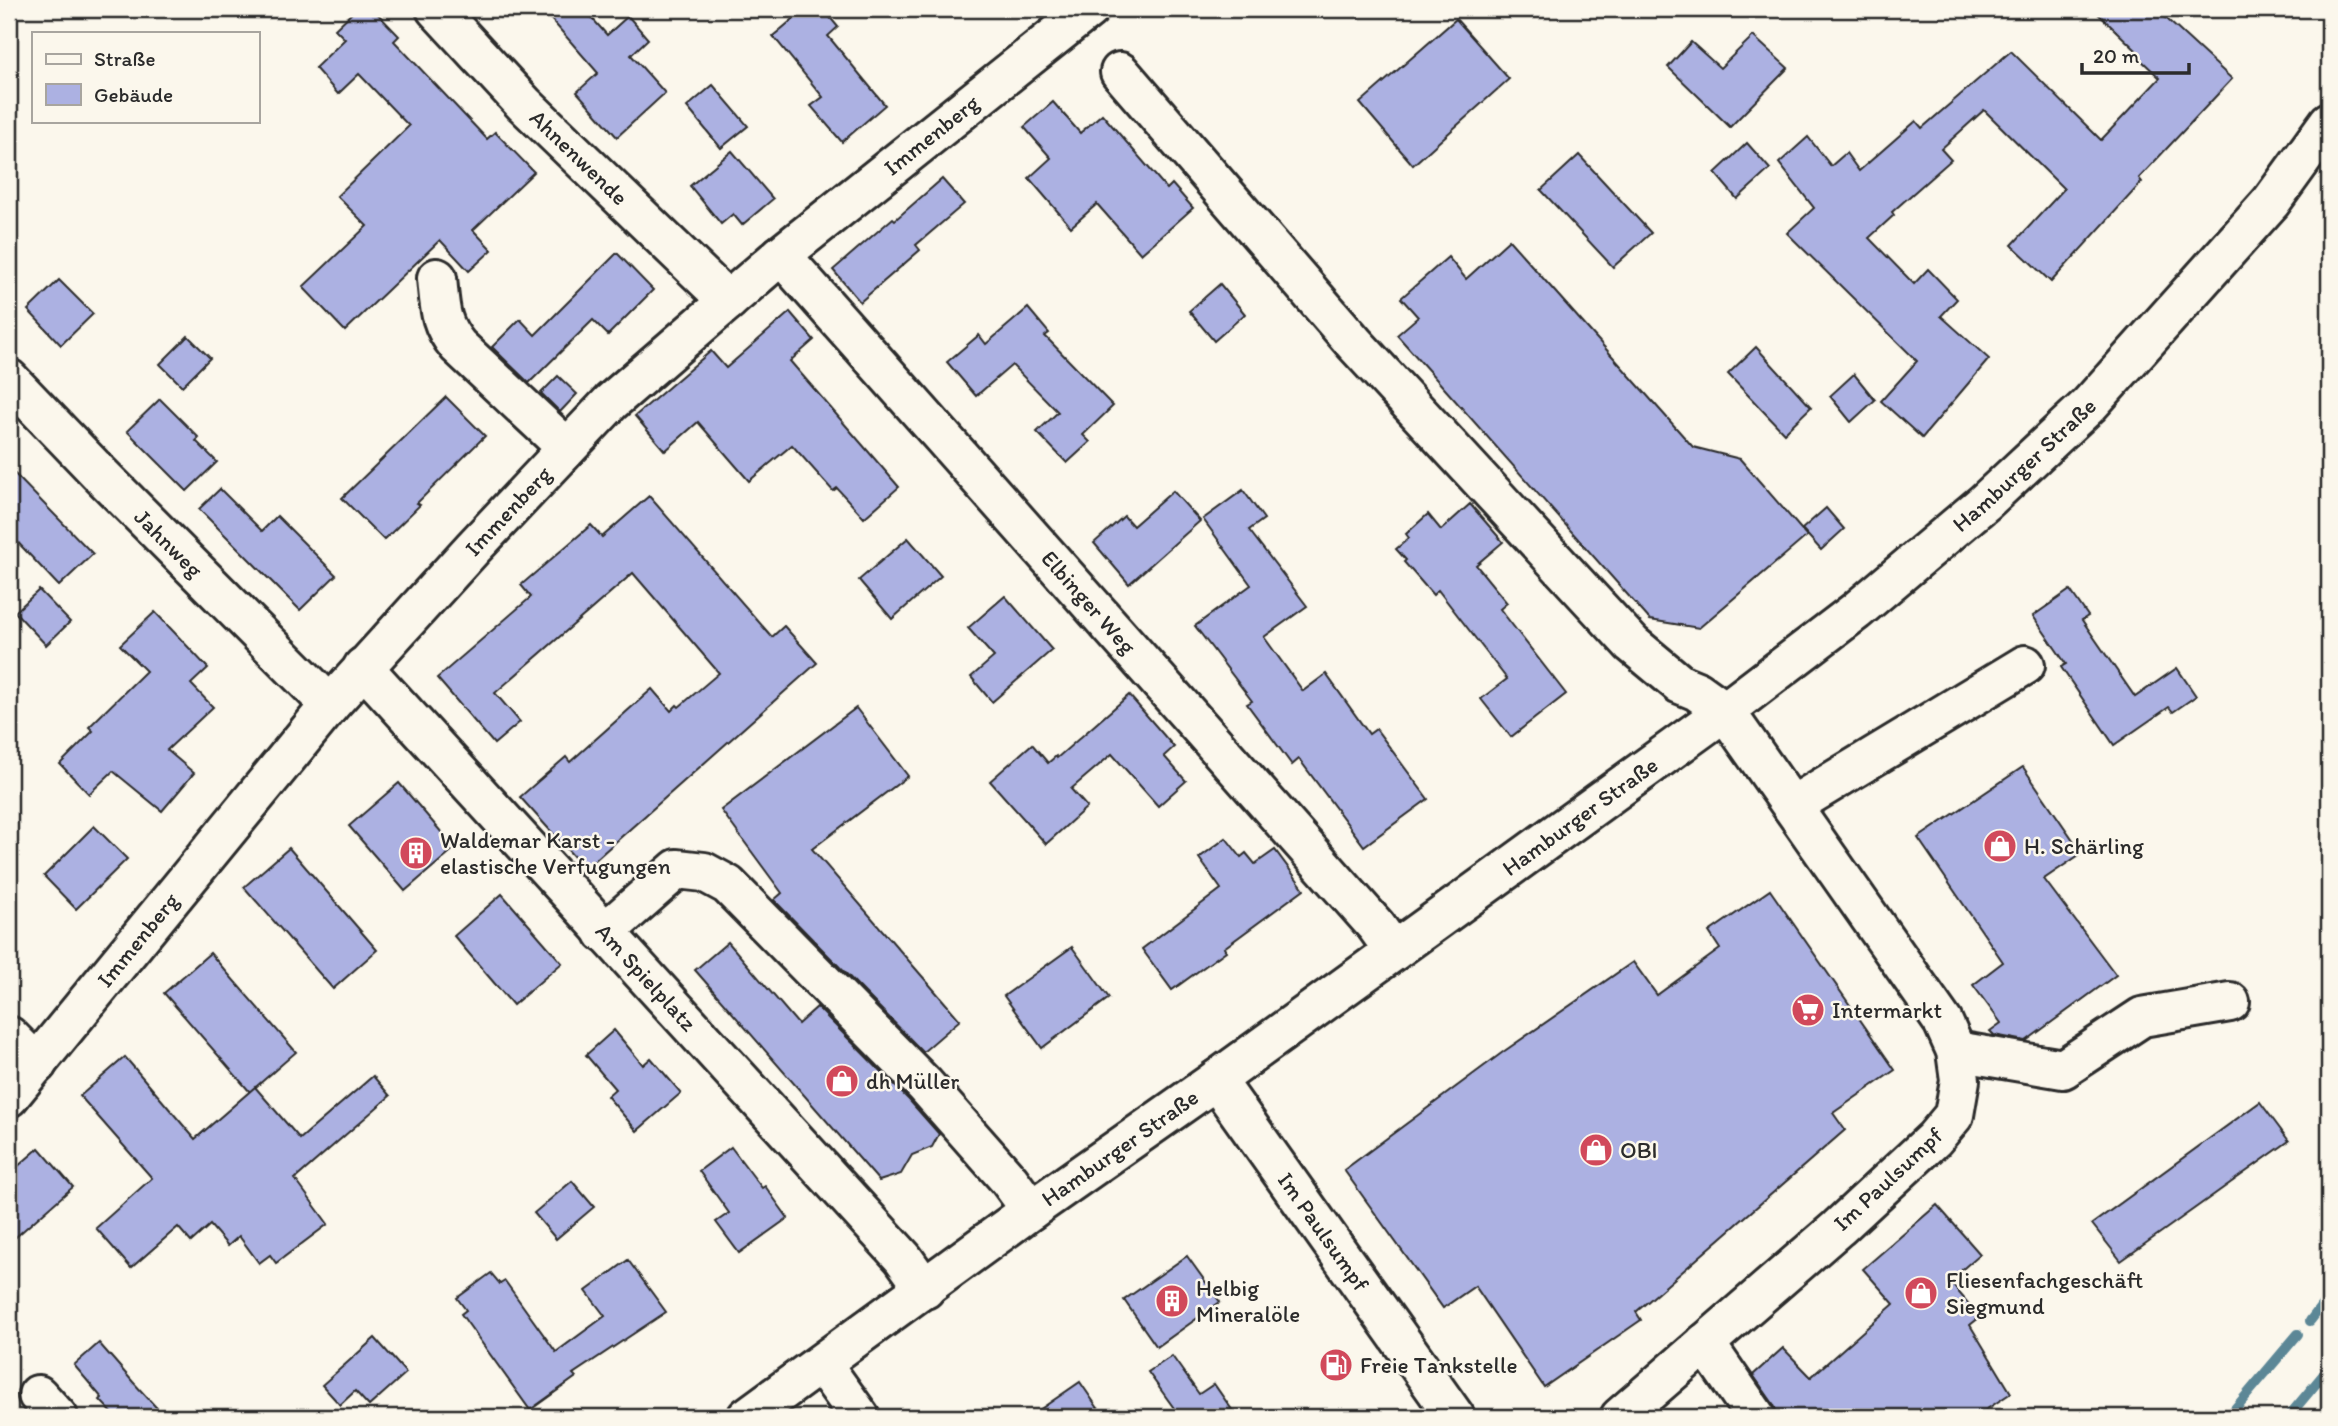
<svg xmlns="http://www.w3.org/2000/svg" width="2338" height="1426" viewBox="0 0 2338 1426" font-family="Itim,sans-serif">
	<rect width="100%" height="100%" fill="#fbf7ec"/>
	<filter id="ink" filterUnits="userSpaceOnUse"><feTurbulence type="fractalNoise" baseFrequency=".0143" numOctaves="2"/><feDisplacementMap in="SourceGraphic" scale="14" xChannelSelector="R" yChannelSelector="G"/><feConvolveMatrix kernelMatrix="1 2 1 2 8 2 1 2 1" color-interpolation-filters="sRGB"/></filter>
	<g filter="url(#ink)">
		<g fill="none" stroke-linecap="round" stroke-linejoin="round">
			<g stroke="#5c8796" stroke-width="10">
				<path d="M2310,1321L2329,1296"/>
				<path d="M2228,1417L2298,1334"/>
				<path d="M2288,1417L2329,1368"/>
			</g>
		</g>
		<g fill="#acb1e2" stroke="#2b2b2b" stroke-width="2">
			<path d="M356,9H373L399,36L394,41L487,139L495,132L534,172L473,230L492,250L469,271L440,240L345,331L303,287L367,226L337,196L409,126L359,74L338,94L315,68L345,39L335,29Z"/>
			<path d="M542,9H584L607,35L628,16L648,39L631,55L665,93L617,137L577,92L598,73Z"/>
			<path d="M805,9H823L838,27L828,36L885,105L842,142L811,106L823,97L773,36Z"/>
			<path d="M2093,9H2156L2232,79L2139,178L2142,182L2051,282L2012,245L2064,189L1984,110L1941,149L1951,160L1892,212L1894,215L1869,238L1914,284L1928,269L1957,299L1941,316L1989,359L1922,438L1881,401L1917,361L1787,233L1814,208L1779,163L1808,137L1831,166L1846,153L1859,171L1916,121L1922,128L2011,51L2101,140L2160,78L2138,57L2140,54Z"/>
			<path d="M1456,19L1509,79L1413,165L1360,103Z"/>
			<path d="M1753,36L1788,68L1730,127L1668,67L1691,42L1720,68Z"/>
			<path d="M713,85L748,126L721,148L687,107Z"/>
			<path d="M1053,102L1080,133L1102,114L1167,189L1172,184L1193,208L1141,254L1097,204L1071,227L1029,178L1051,158L1024,127Z"/>
			<path d="M1747,143L1770,169L1737,199L1715,173Z"/>
			<path d="M732,151L773,199L742,225L733,214L721,224L690,186Z"/>
			<path d="M1579,155L1651,233L1613,267L1541,190Z"/>
			<path d="M942,179L964,204L916,245L920,250L860,302L833,270L893,218L895,220Z"/>
			<path d="M1509,240L1693,447L1740,459L1807,536L1699,628L1650,620L1397,335L1418,317L1401,298L1448,257L1466,279Z"/>
			<path d="M617,253L653,290L608,335L593,320L529,383L492,347L520,319L535,335Z"/>
			<path d="M59,280L93,314L61,345L28,310Z"/>
			<path d="M1220,284L1245,314L1214,341L1189,311Z"/>
			<path d="M1028,308L1049,333L1045,336L1113,406L1083,435L1090,442L1067,463L1037,432L1058,412L1012,365L976,396L947,362L979,335L986,344Z"/>
			<path d="M790,312L814,340L790,361L899,487L864,518L837,488L833,491L792,445L749,481L698,422L665,451L635,416L711,351L726,368Z"/>
			<path d="M188,336L210,358L182,386L160,364Z"/>
			<path d="M1756,347L1811,407L1784,433L1728,374Z"/>
			<path d="M1854,374L1875,400L1851,422L1830,396Z"/>
			<path d="M558,376L577,394L560,412L541,393Z"/>
			<path d="M446,397L485,436L417,503L420,505L384,540L342,498Z"/>
			<path d="M160,399L199,438L196,441L217,462L187,491L127,431Z"/>
			<path d="M9,468L93,554L59,586L9,533Z"/>
			<path d="M220,489L262,531L277,516L336,575L300,610L199,509Z"/>
			<path d="M1243,490L1264,519L1249,530L1307,606L1264,637L1303,691L1326,674L1369,734L1376,729L1428,799L1364,846L1299,759L1292,765L1247,704L1252,701L1195,626L1251,585L1203,519Z"/>
			<path d="M1173,491L1200,521L1129,584L1094,543L1124,516L1133,526Z"/>
			<path d="M649,496L772,637L784,626L817,663L585,869L520,797L566,757L570,762L652,689L671,711L677,705L679,707L719,673L633,573L495,693L520,722L494,744L437,678L531,597L521,585L591,525L602,537Z"/>
			<path d="M1470,504L1503,542L1476,565L1507,603L1500,609L1566,694L1511,737L1481,699L1507,679L1438,590L1433,595L1404,562L1406,560L1396,549L1409,538L1406,534L1428,514L1441,530Z"/>
			<path d="M1826,508L1844,529L1821,550L1802,529Z"/>
			<path d="M908,538L941,576L892,619L859,580Z"/>
			<path d="M39,590L70,622L46,645L15,612Z"/>
			<path d="M2070,590L2088,616L2082,620L2135,697L2177,668L2196,696L2173,712L2169,707L2114,745L2061,667L2066,664L2033,616Z"/>
			<path d="M1005,596L1052,650L992,702L971,677L994,657L968,628Z"/>
			<path d="M155,612L208,668L191,684L213,707L167,750L194,773L162,811L113,771L89,794L60,764L93,731L89,727L146,671L120,645Z"/>
			<path d="M1129,695L1174,747L1164,756L1186,781L1158,806L1112,754L1071,789L1087,807L1046,844L990,781L1032,744L1048,763L1056,756L1057,758Z"/>
			<path d="M856,708L908,776L812,849L960,1020L923,1052L774,900L782,893L721,810Z"/>
			<path d="M2023,767L2082,853L2044,879L2116,975L2026,1041L1994,1035L1990,1031L2001,1023L1973,985L2003,962L1918,838Z"/>
			<path d="M399,783L455,848L405,891L349,826Z"/>
			<path d="M94,826L127,859L76,909L44,876Z"/>
			<path d="M1226,838L1241,857L1246,853L1255,864L1275,850L1304,889L1224,948L1226,951L1172,990L1142,949L1221,889L1199,858Z"/>
			<path d="M289,848L377,950L333,989L244,887Z"/>
			<path d="M1770,890L1895,1070L1833,1113L1845,1130L1636,1312L1641,1320L1544,1387L1475,1286L1443,1308L1344,1170L1503,1052L1633,962L1657,995L1720,949L1709,932Z"/>
			<path d="M502,894L562,963L513,1005L454,936Z"/>
			<path d="M728,942L798,1024L817,1007L909,1100L939,1134L932,1147L912,1155L901,1174L879,1181L695,970Z"/>
			<path d="M1072,947L1109,998L1042,1048L1004,996Z"/>
			<path d="M210,953L296,1052L250,1092L164,993Z"/>
			<path d="M614,1030L643,1065L651,1058L681,1093L637,1131L607,1096L615,1089L586,1055Z"/>
			<path d="M125,1057L195,1139L255,1087L300,1139L373,1076L390,1096L295,1179L328,1224L276,1263L270,1255L259,1263L239,1236L228,1246L210,1225L191,1242L178,1227L131,1268L96,1228L152,1178L80,1096Z"/>
			<path d="M2260,1102L2289,1141L2121,1261L2092,1224Z"/>
			<path d="M731,1147L762,1188L765,1186L788,1218L739,1253L716,1222L729,1213L699,1171Z"/>
			<path d="M39,1148L73,1187L9,1243V1174Z"/>
			<path d="M572,1181L594,1207L556,1239L534,1213Z"/>
			<path d="M1937,1205L1980,1254L1949,1281L1980,1317L1970,1325L2011,1393L1975,1417H1778L1774,1405L1753,1375L1783,1348L1811,1377L1894,1304L1863,1269Z"/>
			<path d="M1187,1256L1220,1302L1157,1347L1124,1300Z"/>
			<path d="M628,1260L666,1312L573,1374L576,1377L530,1410L461,1314L466,1310L457,1298L491,1273L500,1284L505,1281L556,1352L605,1316L586,1291Z"/>
			<path d="M375,1338L406,1373L369,1406L355,1391L340,1405L322,1385Z"/>
			<path d="M99,1343L133,1382L165,1417H116L100,1400L102,1398L74,1365Z"/>
			<path d="M1172,1356L1199,1394L1214,1384L1237,1417H1167L1176,1411L1148,1372Z"/>
			<path d="M1080,1382L1104,1417H1029Z"/>
		</g>
		<g fill="none" stroke-linecap="round" stroke-linejoin="round">
			<defs>
				<g id="minor">
					<path id="s1" d="M436,9L524,104L728,301"/>
					<path d="M1120,72L1355,344L1632,644L1680,684L1697,691L1725,711L1943,1022L1956,1051L1960,1080L1954,1115L1934,1139L1838,1228L1620,1417"/>
					<path id="s2" d="M781,255L1376,926L1394,951"/>
					<path d="M437,278C440,307 439,323 458,346L567,448"/>
					<path id="s3" d="M9,379L99,473L330,705"/>
					<path id="s4" d="M363,667L903,1258L925,1289"/>
					<path d="M1792,806L2025,665"/>
					<path d="M604,933L677,869L704,872L728,885L925,1085L1009,1180L1031,1210"/>
					<path d="M9,1036L37,1064"/>
					<path d="M1956,1051L2063,1069L2142,1017L2230,1002"/>
					<path id="s5" d="M1216,1080L1455,1417"/>
					<path id="s6" d="M9,1097L330,705L473,548L611,402L781,255L1089,9"/>
					<path d="M1705,1343L1756,1417"/>
					<path d="M822,1364L860,1417"/>
					<path d="M38,1395L58,1417"/>
					<path id="s7" d="M747,1417L1031,1210L1216,1080L1725,711L1856,611L1984,503L2089,405L2271,202L2329,122"/>
				</g>
			</defs>
			<use href="#minor" stroke="#2b2b2b" stroke-width="44"/>
			<use href="#minor" stroke="#fbf7ec" stroke-width="38"/>
		</g>
	</g>
	<defs>
		<symbol id="shop-disc" viewBox="-11 -11 22 22"><circle r="9.5" fill="#d1495b" stroke="#fbf7ec"/><path d="M-5-2.5h2.3a2.7 3.5 0 0 1 5.4 0H5L5.5 6h-11ZM-1.5-2.5h3a1.5 2.3 0 0 0-3 0Z" fill="#fff"/></symbol>
		<symbol id="building-disc" viewBox="-11 -11 22 22"><circle r="9.5" fill="#d1495b" stroke="#fbf7ec"/><path d="M-4-6H4V6H1V3H-1V6H-4ZM-2.5-4.3h1.7v1.8h-1.7ZM.8-4.3h1.7v1.8H.8ZM-2.5-1h1.7V.8h-1.7ZM.8-1h1.7V.8H.8Z" fill="#fff"/></symbol>
		<symbol id="supermarket-disc" viewBox="-11 -11 22 22"><circle r="9.5" fill="#d1495b" stroke="#fbf7ec"/><path d="M-6-5.5h2.5l.6 2H6L4.5 2H-2.5L-4.4-4H-6ZM-1.5 3.2a1.3 1.3 0 1 0 .1 0ZM3 3.2a1.3 1.3 0 1 0 .1 0Z" fill="#fff"/></symbol>
		<symbol id="fuel-disc" viewBox="-11 -11 22 22"><circle r="9.5" fill="#d1495b" stroke="#fbf7ec"/><path d="M-5.5-6h7V0h2V4h1.3V-2.5L3-4.5l.8-.8L6-3V5H2.5V1h-1V6h-7ZM-4.2-4.7v3.2H.2V-4.7Z" fill="#fff"/></symbol>
	</defs>
	<g fill-rule="evenodd">
		<use href="#shop-disc" x="1981" y="827" width="38" height="38"/>
		<use href="#building-disc" x="397" y="834" width="38" height="38"/>
		<use href="#supermarket-disc" x="1789" y="991" width="38" height="38"/>
		<use href="#shop-disc" x="823" y="1062" width="38" height="38"/>
		<use href="#shop-disc" x="1577" y="1131" width="38" height="38"/>
		<use href="#shop-disc" x="1902" y="1274" width="38" height="38"/>
		<use href="#building-disc" x="1153" y="1282" width="38" height="38"/>
		<use href="#fuel-disc" x="1317" y="1346" width="38" height="38"/>
	</g>
	<g text-anchor="middle" dominant-baseline="central" stroke-width="5" stroke-linejoin="round" paint-order="stroke">
		<g font-size="23" fill="#2b2b2b" stroke="#fbf7ec">
			<text stroke="none"><textPath href="#s6" startOffset="1337">Immenberg</textPath></text>
			<text stroke="none"><textPath href="#s1" startOffset="206">Ahnenwende</textPath></text>
			<text stroke="none"><textPath href="#s7" startOffset="1594">Hamburger Straße</textPath></text>
			<text stroke="none"><textPath href="#s6" startOffset="770">Immenberg</textPath></text>
			<text stroke="none"><textPath href="#s3" startOffset="229">Jahnweg</textPath></text>
			<text stroke="none"><textPath href="#s2" startOffset="464">Elbinger Weg</textPath></text>
			<text stroke="none"><textPath href="#s7" startOffset="1027">Hamburger Straße</textPath></text>
			<text stroke="none"><textPath href="#s6" startOffset="203">Immenberg</textPath></text>
			<text stroke="none"><textPath href="#s4" startOffset="420">Am Spielplatz</textPath></text>
			<text stroke="none"><textPath href="#s7" startOffset="460">Hamburger Straße</textPath></text>
			<text transform="translate(1888 1179) rotate(-43)">Im Paulsumpf</text>
			<text stroke="none"><textPath href="#s5" startOffset="186">Im Paulsumpf</textPath></text>
		</g>
		<g font-size="23" fill="#2b2b2b" stroke="#fbf7ec" text-anchor="start">
			<text x="440" y="840">Waldemar Karst -<tspan x="440" dy="26">elastische Verfugungen</tspan></text>
			<text x="2024" y="846">H. Schärling</text>
			<text x="1832" y="1010">Intermarkt</text>
			<text x="866" y="1081">dh Müller</text>
			<text x="1620" y="1150">OBI</text>
			<text x="1946" y="1280">Fliesenfachgeschäft<tspan x="1946" dy="26">Siegmund</tspan></text>
			<text x="1196" y="1288">Helbig<tspan x="1196" dy="26">Mineralöle</tspan></text>
			<text x="1360" y="1365">Freie Tankstelle</text>
		</g>
	</g>
	<rect width="2338" height="1426" fill="none" stroke="#fbf7ec" stroke-width="35"/>
	<rect x="18" y="18" width="2303" height="1391" fill="none" stroke="#2b2b2b" stroke-width="2.5" filter="url(#ink)"/>
	<rect x="32" y="32" width="228" height="91" fill="#fbf7ec" stroke="#a8a59f" stroke-width="2"/>
	<rect x="46" y="54" width="35" height="10" fill="#fbf7ec" stroke="#a8a59f" stroke-width="2"/>
	<text x="94" y="66" font-size="21" fill="#2b2b2b">Straße</text>
	<rect x="46" y="84" width="35" height="21" fill="#acb1e2" stroke="#a8a59f" stroke-width="2"/>
	<text x="94" y="102" font-size="21" fill="#2b2b2b">Gebäude</text>
	<path d="M2082 63v10h107v-10" fill="none" stroke="#2b2b2b" stroke-width="3.5"/>
	<text x="2093" y="63" font-size="21" fill="#2b2b2b" stroke="#fbf7ec" stroke-width="5" paint-order="stroke">20 m</text>
</svg>
